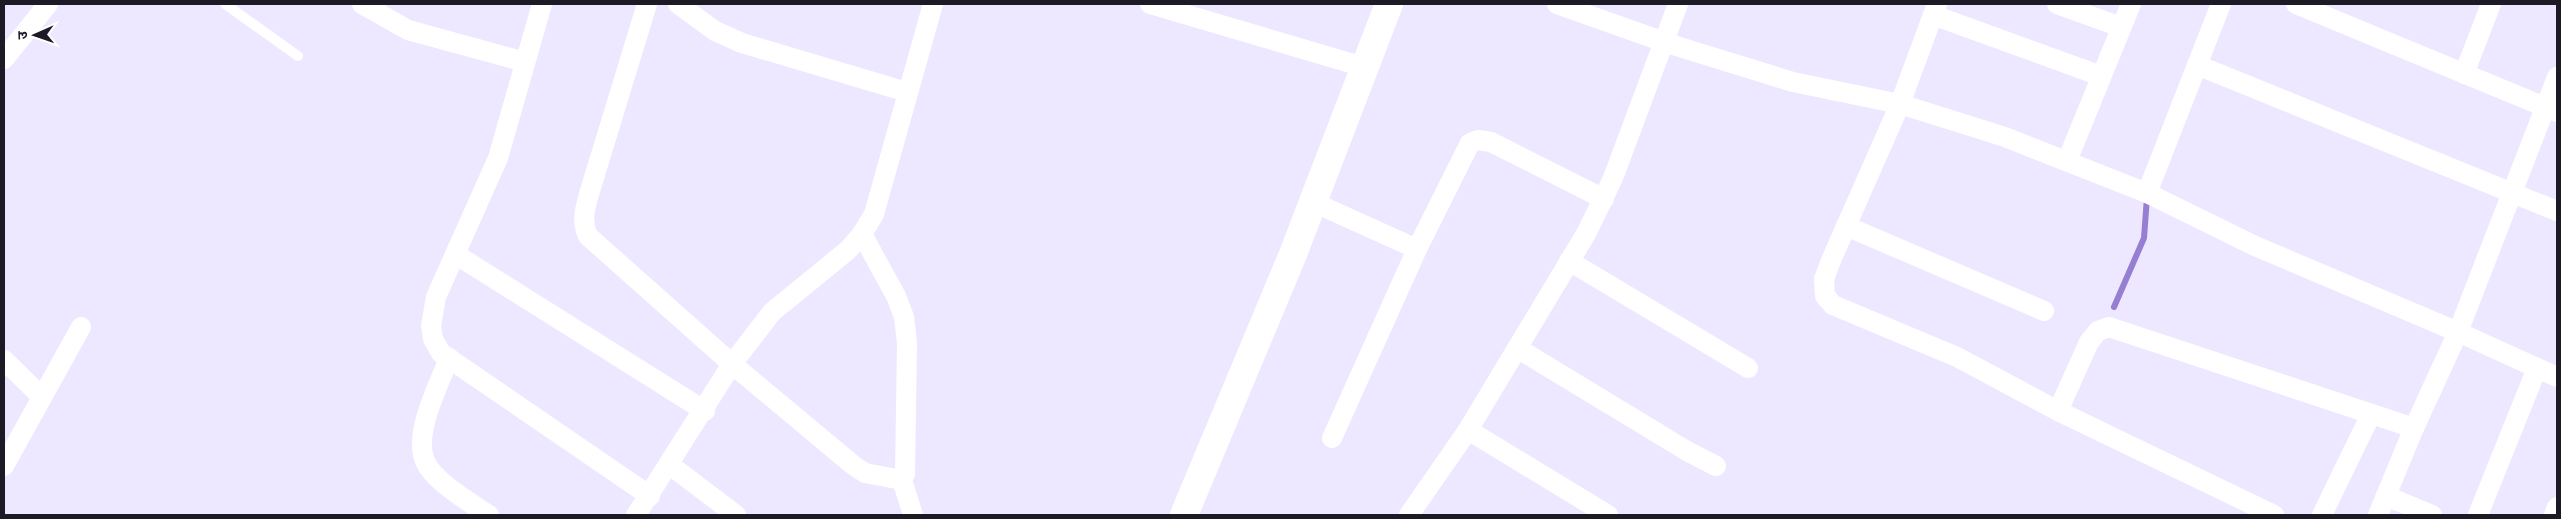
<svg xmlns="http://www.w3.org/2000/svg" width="2561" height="519" viewBox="0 0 2561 519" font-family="'PT Serif','Noto Sans Devanagari',serif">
	<rect width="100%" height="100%" fill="#ede8ff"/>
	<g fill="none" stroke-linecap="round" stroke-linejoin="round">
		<path stroke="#967ed2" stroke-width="6" d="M2114,307L2144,238L2147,197"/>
		<path stroke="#fff" stroke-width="10" d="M225,4L298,56"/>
		<g stroke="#fff" stroke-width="20">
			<path d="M362,4L408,30L525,62"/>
			<path d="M542,4L498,158L436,297L431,326L433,339L441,353L650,496"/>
			<path d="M647,4L589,194C585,209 581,221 588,236L732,364L853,465L865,473L902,480"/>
			<path d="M678,4L715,31L742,43L907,92"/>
			<path d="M1150,4L1364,67"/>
			<path d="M1557,4L1670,44L1793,82L1900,104L2005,137L2147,193L2255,246L2458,332L2557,377"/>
			<path d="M1937,4L1900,104L1832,258L1824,279L1825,296L1833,305L1957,357L2058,411L2274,515"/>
			<path d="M2057,4L2121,27"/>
			<path d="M2296,4L2557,112"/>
			<path d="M1933,15L2101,76"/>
			<path d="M4,59L48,4"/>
			<path d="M2197,65L2557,211"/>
			<path d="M2464,74L2491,4"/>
			<path d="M2067,161L2131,4"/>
			<path d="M2147,193L2221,4"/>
			<path d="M1313,202L1417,249"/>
			<path d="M1846,226L2044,311"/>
			<path d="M862,234L896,296L904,317L907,343L905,474L902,480L913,515"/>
			<path d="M455,254L705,411"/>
			<path d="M1569,261L1748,368"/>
			<path d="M1517,348L1687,451L1716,466"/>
			<path d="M449,358C439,385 413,433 425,461C433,481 471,503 489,515"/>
			<path d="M4,360L42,397"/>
			<path d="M2058,411L2089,342L2098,331L2109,327L2414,428"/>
			<path d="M1468,430L1608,515"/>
			<path d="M1332,438L1417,249L1470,143L1478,140L1491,142L1604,199"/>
			<path d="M670,465L736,515"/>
			<path d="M4,466L81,327"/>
			<path d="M2386,496L2432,515"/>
			<path d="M636,515L732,364L772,312L848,250L862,234L874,214L933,4"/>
			<path d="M1409,515L1468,430L1587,232L1613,178L1678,4"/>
			<path d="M2322,515L2371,414"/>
			<path d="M2378,515L2414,428L2458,332L2557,77"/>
			<path d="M2478,515L2537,368"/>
			<path d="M2554,515L2557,507"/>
		</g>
		<path stroke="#fff" stroke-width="28" d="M1184,515L1293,254L1389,4"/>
	</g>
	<rect width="2561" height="519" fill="none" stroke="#1c1a24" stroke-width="10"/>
	<g transform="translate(35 35) rotate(268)" stroke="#ffffff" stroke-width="4" paint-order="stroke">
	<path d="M0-4L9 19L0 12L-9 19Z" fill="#1c1a24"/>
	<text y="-8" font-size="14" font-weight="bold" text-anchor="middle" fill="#1c1a24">उ</text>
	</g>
</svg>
